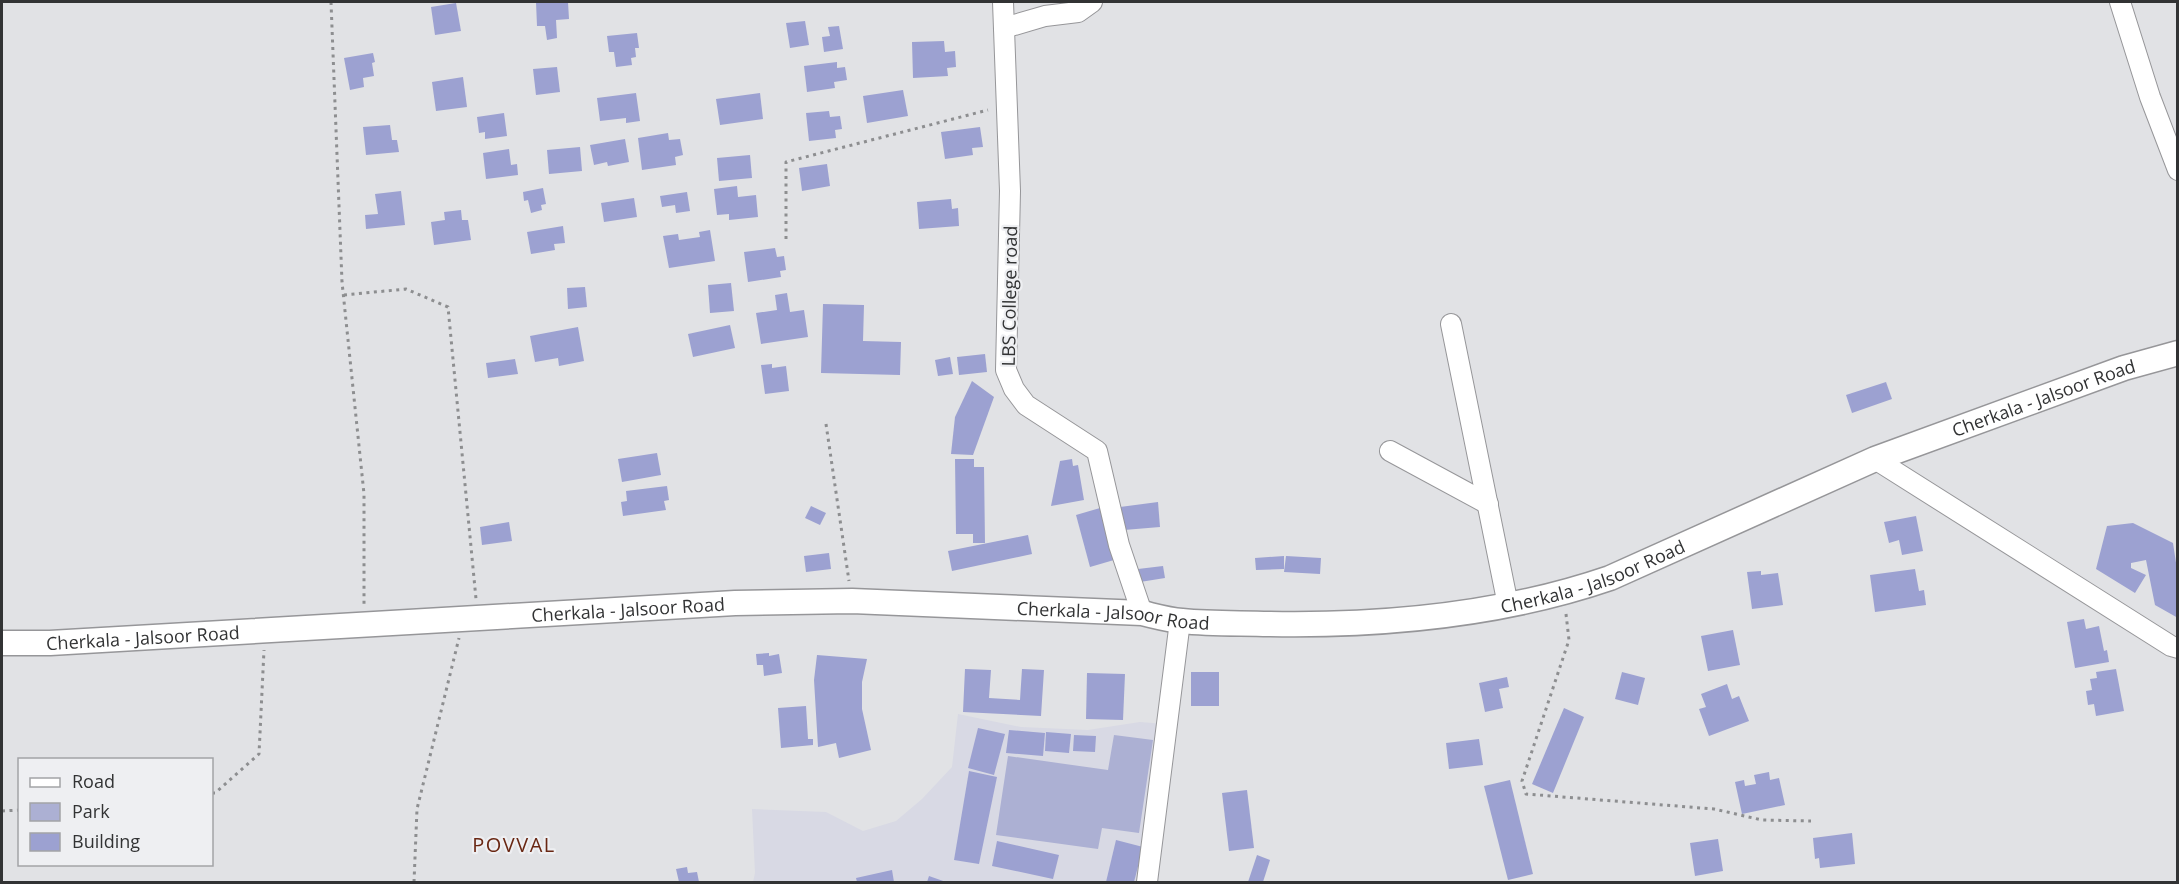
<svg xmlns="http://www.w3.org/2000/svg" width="2179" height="884" viewBox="0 0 2179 884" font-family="'Open Sans',sans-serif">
	<rect width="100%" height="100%" fill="#e1e2e5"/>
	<path fill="#d8d9e4" d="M958,714L1021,727L1088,730L1140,722L1165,724L1142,882H753L755,873L752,809L826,812L863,831L896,821L922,799L952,767Z"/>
	<path fill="#acb0d3" d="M1114,735L1153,740L1139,833L1102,828L1098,849L996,835L1008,756L1108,770Z"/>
	<g fill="#9ca1d1">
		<path d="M536,2H568L569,19L556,20L557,38L547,40L545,26H537Z"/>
		<path d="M456,3L461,31L435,35L431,7Z"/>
		<path d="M805,21L809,45L790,48L786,23Z"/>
		<path d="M839,26L843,49L824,52L822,37L830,36L828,27Z"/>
		<path d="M637,33L639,48H635L636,57L631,58L632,65L616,67L614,52H609L607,36Z"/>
		<path d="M944,41L945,52L955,51L956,67L947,68L948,76L913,78L912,42Z"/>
		<path d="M373,53L375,62L372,63L374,76L363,78L364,87L350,90L344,58Z"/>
		<path d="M837,62V68L845,67L847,80L834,82L835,88L807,92L804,66Z"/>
		<path d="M557,67L560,92L536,95L533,69Z"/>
		<path d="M463,77L467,107L436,111L432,82Z"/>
		<path d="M903,90L908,116L867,123L863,96Z"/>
		<path d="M636,93L640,121L626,123V118L600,121L597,98Z"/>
		<path d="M760,93L763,119L720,125L716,99Z"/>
		<path d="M829,111L830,117L840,116L842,129L835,130L836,138L809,141L806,113Z"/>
		<path d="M504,113L507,136L485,139V132L479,133L477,117Z"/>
		<path d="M390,125L392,140H397L399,152L366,155L363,127Z"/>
		<path d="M980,127L983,147L972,148L973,155L945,159L941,132Z"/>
		<path d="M668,133L669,140L680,139L683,155L675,157L676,165L642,170L638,138Z"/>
		<path d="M625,139L629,162L608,166L607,162L594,165L590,145Z"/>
		<path d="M580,147L582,171L549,174L547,150Z"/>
		<path d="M509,149L511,165L517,164L518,175L486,179L483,153Z"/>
		<path d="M750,155L752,178L719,181L717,158Z"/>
		<path d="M827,164L830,186L802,191L799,168Z"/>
		<path d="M737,186L738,197L756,195L758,217L729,220V214L717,215L714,189Z"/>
		<path d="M543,188L546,204L541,205L542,210L531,213L528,200L524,201L523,192Z"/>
		<path d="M401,191L405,225L366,229L365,215L378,214L375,194Z"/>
		<path d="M687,192L690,211L676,213L675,205L662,207L660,196Z"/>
		<path d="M634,198L637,217L604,222L601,203Z"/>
		<path d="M951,199L952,209L958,208L959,226L919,229L917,202Z"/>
		<path d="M461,210L462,220H468L471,240L434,245L431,222L445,220L444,212Z"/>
		<path d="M563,226L565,243L554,244L555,250L531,254L527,232Z"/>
		<path d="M710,230L715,261L669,268L663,236L678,234L679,240L700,237L699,232Z"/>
		<path d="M775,248L777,257L784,256L786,270L780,271L781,277L748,282L744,252Z"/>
		<path d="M731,283L734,311L710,313L708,285Z"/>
		<path d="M585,287L587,307L568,309L567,288Z"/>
		<path d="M787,293L790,312L804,310L808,337L761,344L756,313L777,310L775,295Z"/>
		<path d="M823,304L864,305L863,341L901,342L900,375L821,373Z"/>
		<path d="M730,325L735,348L693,357L688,334Z"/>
		<path d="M578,327L584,361L559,366L558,358L535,362L530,336Z"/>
		<path d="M985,354L987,372L959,375L957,357Z"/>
		<path d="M950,357L953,374L938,376L935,360Z"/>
		<path d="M515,359L518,374L488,378L486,363Z"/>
		<path d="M772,364V368L786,366L789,391L765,394L761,365Z"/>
		<path d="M972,381L994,397L973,455L951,454L955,417Z"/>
		<path d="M1886,382L1892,399L1852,413L1846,395Z"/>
		<path d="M657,453L661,475L622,482L618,459Z"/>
		<path d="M955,459H974V467H984L985,543H973V534H956Z"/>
		<path d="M1072,459L1073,466L1078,465L1084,500L1051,506L1060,461Z"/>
		<path d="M667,486L669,500L664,501L666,510L623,516L621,502L627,501L626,491Z"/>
		<path d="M1158,502L1160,527L1124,530L1120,507Z"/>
		<path d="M811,506L826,513L820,525L805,518Z"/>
		<path d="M1100,508L1114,560L1090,567L1076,515Z"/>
		<path d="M1916,516L1923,551L1902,555L1899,540L1889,543L1884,522Z"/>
		<path d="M509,522L512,541L482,545L480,527Z"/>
		<path d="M2133,523L2173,543L2178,576V618L2155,605L2146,560L2131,563V568L2146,575L2135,593L2096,569L2107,526Z"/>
		<path d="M1028,535L1032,554L952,571L948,551Z"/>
		<path d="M829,553L831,569L806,572L804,556Z"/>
		<path d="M1284,556V569L1256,570L1255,558Z"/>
		<path d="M1286,556L1321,558L1320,574L1284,572Z"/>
		<path d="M1163,566L1165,578L1140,582L1138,569Z"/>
		<path d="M1915,569L1919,591L1924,590L1926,605L1875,612L1870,575Z"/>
		<path d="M1761,571V575L1778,573L1783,605L1752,609L1747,572Z"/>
		<path d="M2084,619L2086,629L2099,626L2104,651L2107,650L2109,662L2075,668L2067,622Z"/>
		<path d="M1733,630L1740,665L1708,671L1701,636Z"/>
		<path d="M769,653V656L779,654L782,673L764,676L763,665H757L756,654Z"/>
		<path d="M817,655L867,659L862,682V709L871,750L839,758L836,743L818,747L814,680Z"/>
		<path d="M965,669L991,670L989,698L1020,700L1022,669L1044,670L1041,716L963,712Z"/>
		<path d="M2116,669L2124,711L2096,716L2094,704L2088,705L2086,691L2092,690L2090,679L2097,678L2096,672Z"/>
		<rect x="1191" y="672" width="28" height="34"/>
		<path d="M1622,672L1645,678L1638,705L1615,699Z"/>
		<path d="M1087,673L1125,674L1123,720L1086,719Z"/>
		<path d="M1507,677L1509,687L1499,689L1503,708L1485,712L1479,683Z"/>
		<path d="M1727,684L1732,699L1739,696L1749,721L1709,736L1699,709L1706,707L1701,694Z"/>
		<path d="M806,706L808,739H813V745L781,748L778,708Z"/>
		<path d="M1564,708L1584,717L1553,793L1532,784Z"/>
		<path d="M978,728L1005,734L994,775L968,768Z"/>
		<path d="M1009,730L1045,733L1043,756L1006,753Z"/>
		<path d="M1046,732L1071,734L1069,753L1045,751Z"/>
		<path d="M1074,735L1096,736L1095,752L1073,751Z"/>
		<path d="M1479,739L1483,765L1449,769L1446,743Z"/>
		<path d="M969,771L997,777L979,864L954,860Z"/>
		<path d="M1769,772L1770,780L1779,778L1785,805L1742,814L1735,782L1744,780L1745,786L1756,784L1754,775Z"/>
		<path d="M1510,780L1533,874L1508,880L1484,786Z"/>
		<path d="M1247,790L1254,848L1229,851L1222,793Z"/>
		<path d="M1852,833L1855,864L1820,868L1819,858L1815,859L1813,838Z"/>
		<path d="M1718,839L1723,871L1695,876L1690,843Z"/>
		<path d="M1116,840L1143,847L1134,882H1106Z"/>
		<path d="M997,841L1059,855L1053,879L992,866Z"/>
		<path d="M1257,855L1270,860L1263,882H1248Z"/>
		<path d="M687,867L688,873L697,872L699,882H679L676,869Z"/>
		<path d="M892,870L894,882H857L856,878Z"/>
		<path d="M929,876L946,882H927Z"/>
	</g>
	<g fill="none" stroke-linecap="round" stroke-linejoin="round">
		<defs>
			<g id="minor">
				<path d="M1003,2L1010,191L1006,370L1014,389L1026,405L1097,451L1119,545L1142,613"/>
				<path d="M2120,2L2150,97L2178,170"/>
				<path d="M1004,28L1045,16L1078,12L1092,2"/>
				<path d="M1451,324L1508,605"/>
				<path d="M1390,451L1488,504"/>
				<path d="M1875,459L2171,646L2178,648"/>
				<path d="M1147,882L1180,621"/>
			</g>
			<g id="major">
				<path id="s1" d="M2,643H50L735,603L852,601L1142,613C1155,616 1169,620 1182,621C1211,624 1240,623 1269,624C1382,626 1502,615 1610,578L1875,459L2124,368L2178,353"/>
			</g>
		</defs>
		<use href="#minor" stroke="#969699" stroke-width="22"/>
		<use href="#major" stroke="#969699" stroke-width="27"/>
		<g stroke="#8d8e90" stroke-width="3" stroke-dasharray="3 4.5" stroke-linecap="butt">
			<path d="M331,2L342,282L364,494V605"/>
			<path d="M786,239V162L988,110"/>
			<path d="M344,295L406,289L448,307L476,599"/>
			<path d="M826,424L849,581"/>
			<path d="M1566,614L1569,640L1522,781L1526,794L1714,809L1762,820L1811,821"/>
			<path d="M212,793H215L259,754L264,650"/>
			<path d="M2,811L20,810"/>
			<path d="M414,882L417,809L459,638"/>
		</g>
		<use href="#minor" stroke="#fff" stroke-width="20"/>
		<use href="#major" stroke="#fff" stroke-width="24"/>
	</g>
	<g text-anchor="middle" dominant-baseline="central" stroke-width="4.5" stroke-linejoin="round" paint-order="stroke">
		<g font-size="18" fill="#323334" stroke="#eeeff2">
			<text transform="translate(1009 296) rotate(-89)">LBS College road</text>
			<text stroke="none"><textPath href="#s1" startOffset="2085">Cherkala - Jalsoor Road</textPath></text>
			<text stroke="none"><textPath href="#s1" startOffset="1599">Cherkala - Jalsoor Road</textPath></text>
			<text stroke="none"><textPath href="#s1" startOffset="627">Cherkala - Jalsoor Road</textPath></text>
			<text stroke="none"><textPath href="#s1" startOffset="1113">Cherkala - Jalsoor Road</textPath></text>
			<text stroke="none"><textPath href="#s1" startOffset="141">Cherkala - Jalsoor Road</textPath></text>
		</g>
		<g font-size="20" letter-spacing="1.5" fill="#692713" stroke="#eeeff2">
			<text x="514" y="844">POVVAL</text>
		</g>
	</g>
	<rect width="2179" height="884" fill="none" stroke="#323334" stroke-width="6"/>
	<rect x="18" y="758" width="195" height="108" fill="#eeeff2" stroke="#a3a4a6" stroke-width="1.5"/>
	<rect x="30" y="778" width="30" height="9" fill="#ffffff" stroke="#a3a4a6" stroke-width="1.5"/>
	<text x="72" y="788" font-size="18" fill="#323334">Road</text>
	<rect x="30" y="803" width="30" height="18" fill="#acb0d3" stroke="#a3a4a6" stroke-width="1.5"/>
	<text x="72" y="818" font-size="18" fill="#323334">Park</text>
	<rect x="30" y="833" width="30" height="18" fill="#9ca1d1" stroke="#a3a4a6" stroke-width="1.5"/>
	<text x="72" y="848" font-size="18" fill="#323334">Building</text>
</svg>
